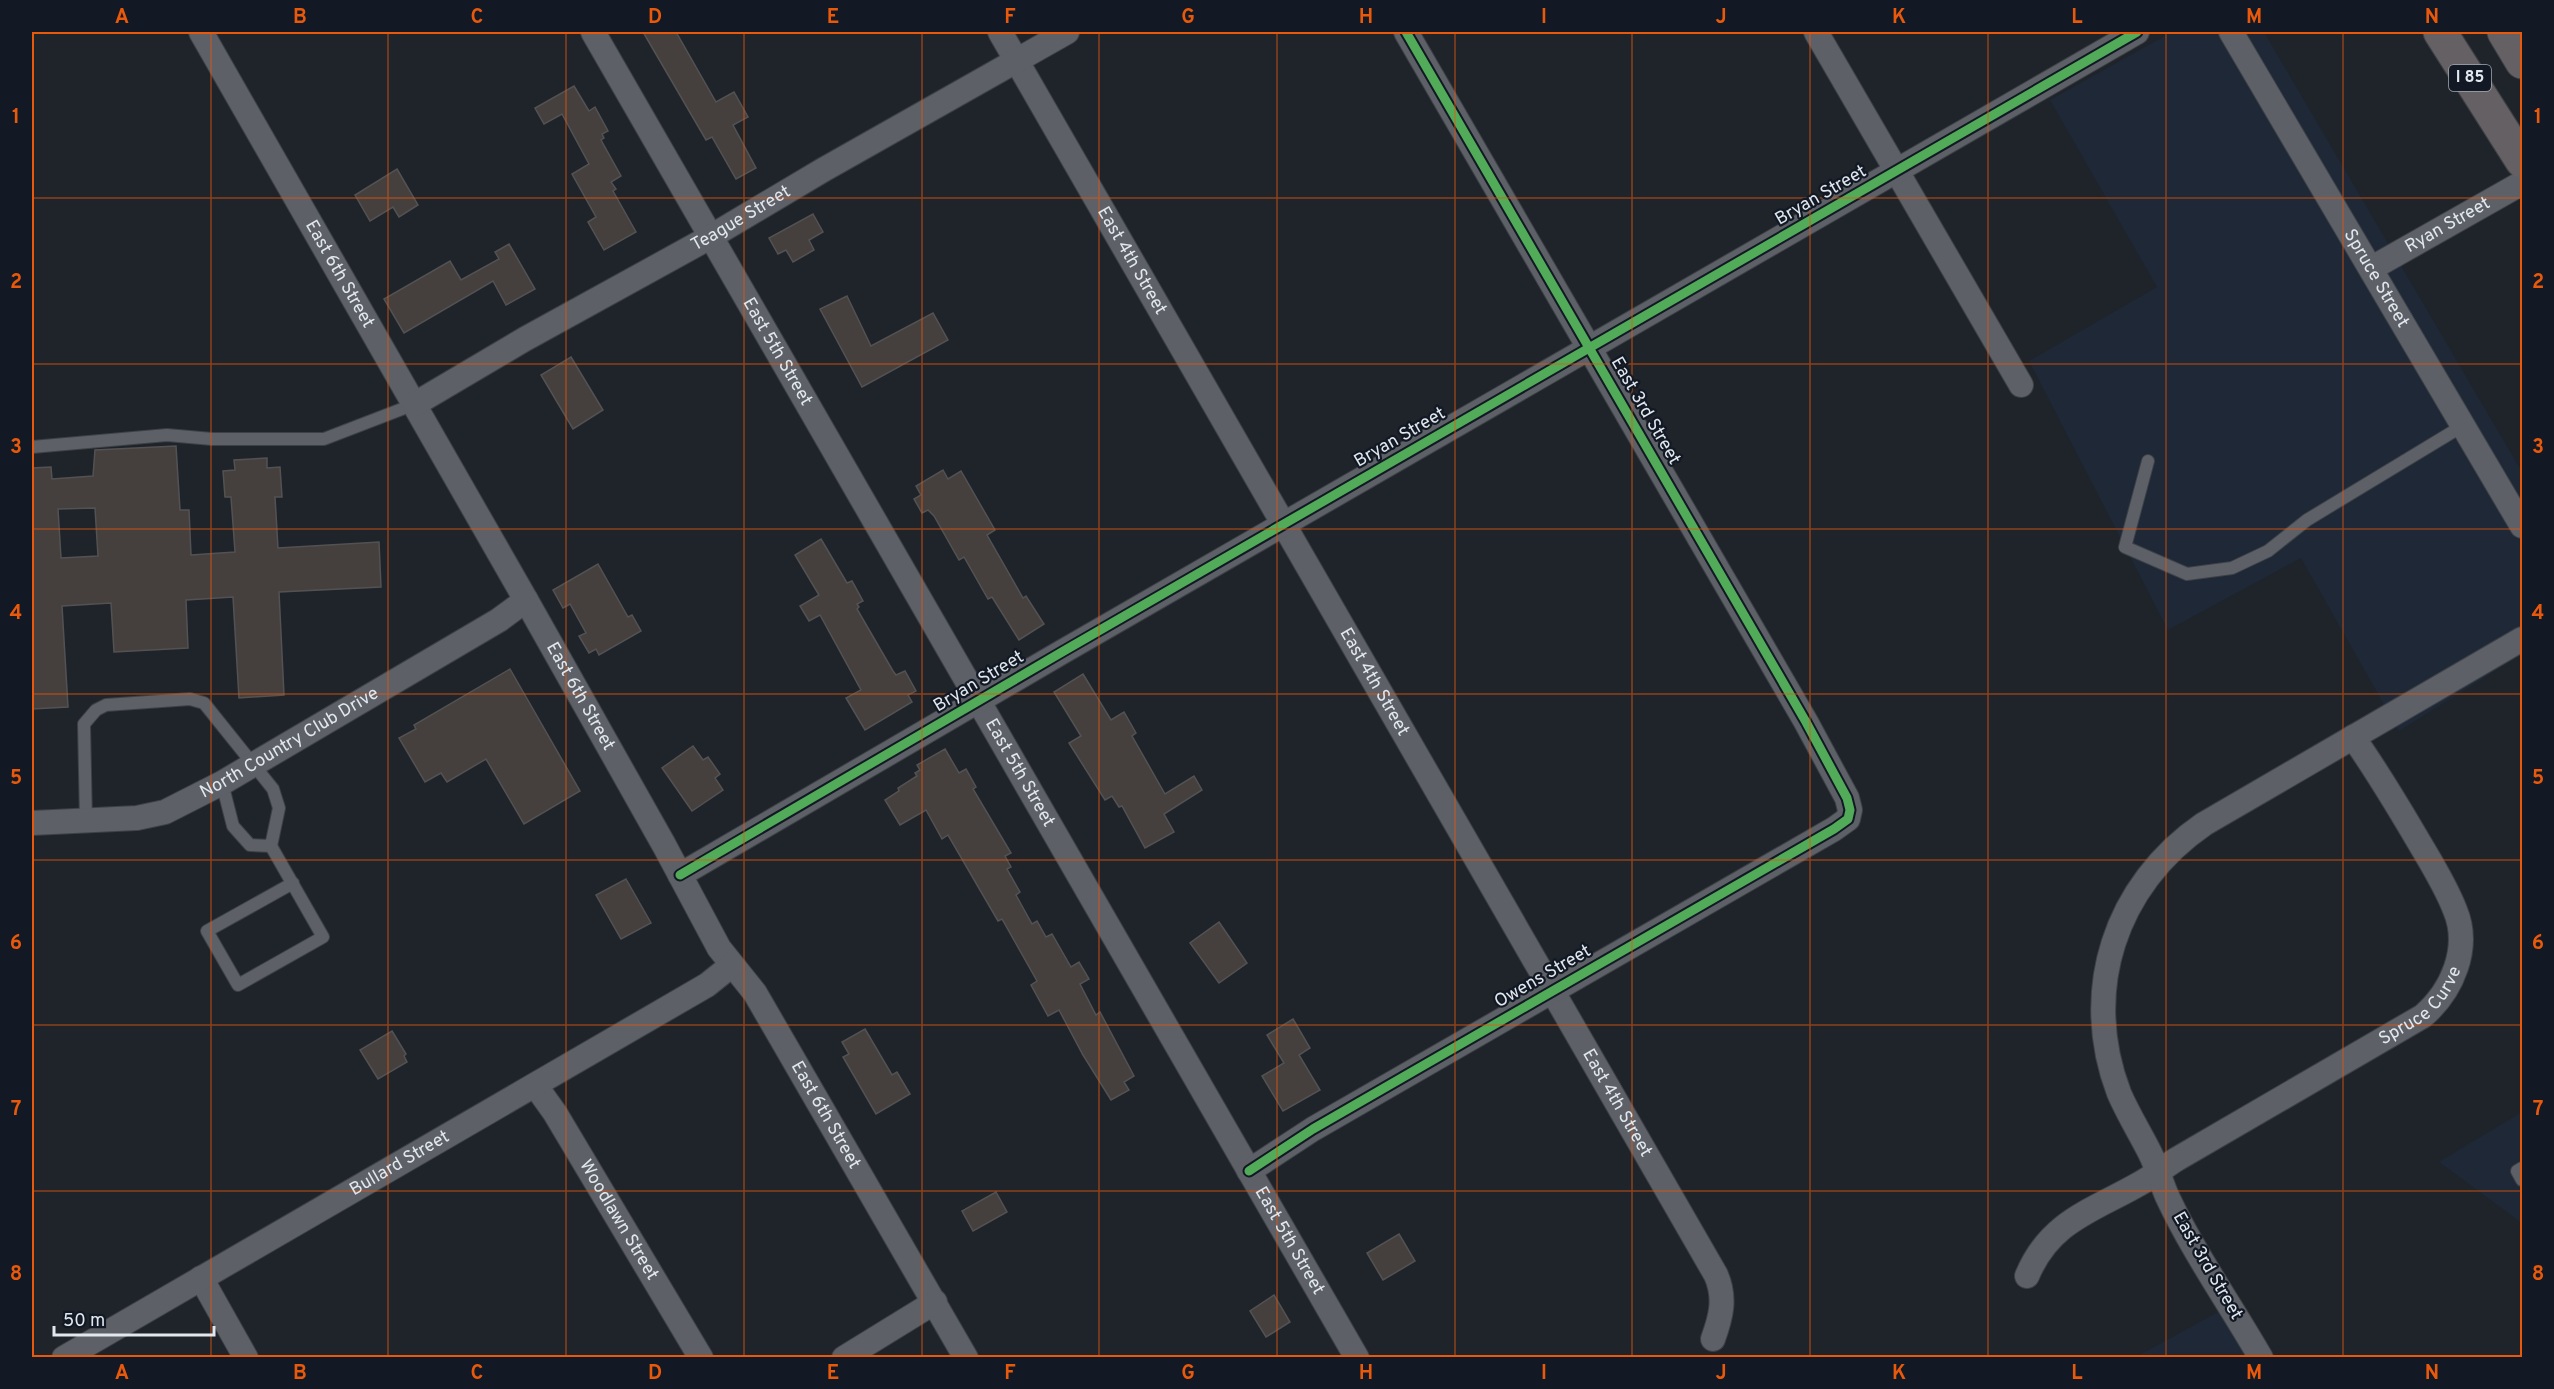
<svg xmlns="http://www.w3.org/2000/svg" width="2554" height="1389" viewBox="0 0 2554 1389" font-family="Overpass,sans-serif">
	<rect width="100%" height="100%" fill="#1f242a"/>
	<g fill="#1e2837">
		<path d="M2172,32H2264L2522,472V654L2399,731L2301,558L2168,630L2029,361L2157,287L2050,100Z"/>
		<path d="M2522,1112V1223L2439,1162Z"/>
		<path d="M2220,1311L2248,1358H2134Z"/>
	</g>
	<g fill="#45403d" stroke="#535253" stroke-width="1.5" fill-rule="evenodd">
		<path d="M643,32H676L716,102L734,92L748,117L733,125L756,168L736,179L712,137L706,140Z"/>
		<path d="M574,86L589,111L595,107L608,131L602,134L604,138L601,140L621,176L611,182L616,189L613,191L636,232L604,250L588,222L596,217L572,174L589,164L562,114L544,124L535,108Z"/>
		<path d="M397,169L418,205L399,217L393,207L370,221L355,195Z"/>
		<path d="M813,214L823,232L809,240L814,250L793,262L786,250L778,254L769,238Z"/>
		<path d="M509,244L535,289L506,305L493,281L404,333L384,299L450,261L461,280L499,259L495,252Z"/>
		<path d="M847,296L871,346L933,313L948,340L862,387L820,309Z"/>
		<path d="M571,357L603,410L573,429L541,375Z"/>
		<path d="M176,446L180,510H189L191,555L235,552L231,497H225L223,471L235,470L234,460L267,458V468L280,467L282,497H275L278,548L379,542L381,587L279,592L284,695L239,698L233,597L186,600L188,648L114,652L111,603L62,606L68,707L32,709V468L51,467L52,479L93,476L95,450ZM95,508L98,556L61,558L58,509Z"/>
		<path d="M943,470L948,479L961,471L995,530L987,535L1023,598L1026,596L1044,624L1019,640L992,597L988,599L964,557L959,560L934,516L928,510L922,513L914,499L921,495L916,486Z"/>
		<path d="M821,539L847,583L852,581L863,601L857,604L859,607L857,609L893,671L896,675L905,671L916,691L908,695L912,702L865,730L846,698L861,690L820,615L809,621L800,606L819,595L795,555Z"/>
		<path d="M598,564L628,617L632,615L641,631L599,655L596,649L589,653L579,636L586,633L570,604L563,608L553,590Z"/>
		<path d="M510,669L580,791L524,824L486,759L447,782L441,773L425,782L399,738L416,729L414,725Z"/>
		<path d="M1083,674L1111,720L1124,712L1136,733L1132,736L1165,794L1194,776L1202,790L1164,814L1174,832L1145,848L1122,806L1119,807L1112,796L1105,800L1069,743L1081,736L1054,692Z"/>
		<path d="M693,746L703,760L708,757L720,774L715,778L723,790L692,811L662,768Z"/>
		<path d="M945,749L959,773L966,769L976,787L973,789L1011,853L1005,856L1011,867L1007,869L1020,892L1016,895L1032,924L1037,921L1046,937L1052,934L1071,967L1079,962L1089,979L1080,984L1096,1015L1100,1012L1134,1076L1124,1082L1129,1090L1111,1100L1083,1055L1059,1010L1048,1016L1031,985L1037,981L1002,919L998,921L948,835L942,839L926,810L900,825L885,800L899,791L898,788L917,776L915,773L920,770L917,765Z"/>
		<path d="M626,879L651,923L621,939L596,895Z"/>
		<path d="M1219,922L1247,963L1219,983L1190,943Z"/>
		<path d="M1293,1019L1310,1048L1299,1055L1320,1090L1283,1111L1262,1076L1284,1063L1267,1035Z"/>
		<path d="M865,1029L892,1075L897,1072L910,1094L876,1114L843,1057L849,1054L842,1042Z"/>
		<path d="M392,1031L406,1054L404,1056L407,1062L378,1079L360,1050Z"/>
		<path d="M996,1192L1007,1212L973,1231L962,1211Z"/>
		<path d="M1399,1234L1415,1261L1383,1280L1367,1253Z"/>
		<path d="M1274,1295L1290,1322L1266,1337L1250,1311Z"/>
	</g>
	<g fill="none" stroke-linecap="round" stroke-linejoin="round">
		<defs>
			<g id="service">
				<path d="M32,447L167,435L212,439H324L415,404"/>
				<path d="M2148,461L2125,547L2187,574L2232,568L2268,551L2307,520L2464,425"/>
				<path d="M86,821L84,724L96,710L106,705L190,699L204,703L273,789L279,808L271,846L250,845L233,826L222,783"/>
				<path d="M271,846L323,937L238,985L207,931L293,883"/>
				<path d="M2522,1168L2517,1171L2522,1180"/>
			</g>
			<g id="minor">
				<path id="s1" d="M201,32L526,600L664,845L719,948L755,993L966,1358"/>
				<path id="s2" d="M593,32L1357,1358"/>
				<path id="s3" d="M1000,32L1716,1275C1726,1298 1721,1317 1713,1339"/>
				<path d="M1816,32L2021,385"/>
				<path id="s4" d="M2231,32L2522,526"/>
				<path id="s5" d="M2372,268L2522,183"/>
				<path id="s6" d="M415,404L525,339L712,236L823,170L1067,32"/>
				<path id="s7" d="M32,823L137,818L165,812L222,783L499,620L526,600"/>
				<path d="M680,875L1062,652L2137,32"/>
				<path id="s8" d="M535,1085L555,1113L701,1358"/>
				<path d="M1249,1171L1313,1129L1834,829L1848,819L1850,810L1847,798L1806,722L1406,32"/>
				<path id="s9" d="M2027,1276C2050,1221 2092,1211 2139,1184C2152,1177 2164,1167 2177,1159L2423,1016C2452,991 2471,948 2455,910C2445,884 2430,861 2416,837C2396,803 2376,770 2353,737"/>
				<path d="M201,1278L246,1358"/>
				<path id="s10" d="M64,1358L707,985L732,965"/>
				<path d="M844,1358L935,1302"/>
				<path d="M2261,1358C2230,1304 2193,1252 2167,1196C2161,1182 2157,1167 2150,1153C2140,1133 2128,1114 2119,1093C2080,991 2115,885 2204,824L2522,639"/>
			</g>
			<g id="motorway">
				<path d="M2440,32L2522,161"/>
				<path d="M2504,32L2522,62"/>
			</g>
		</defs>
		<use href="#service" stroke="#3d4146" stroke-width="14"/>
		<use href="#minor" stroke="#3d4146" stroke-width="26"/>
		<use href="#motorway" stroke="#3d4146" stroke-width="35"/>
		<use href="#service" stroke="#5d6066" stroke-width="12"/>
		<use href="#minor" stroke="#5d6066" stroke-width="24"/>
		<use href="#motorway" stroke="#656063" stroke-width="33"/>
		<defs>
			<g id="cycleway">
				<path d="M680,875L1062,652L2137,32"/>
				<path d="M1249,1171L1313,1129L1834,829L1848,819L1850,810L1847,798L1806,722L1406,32"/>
			</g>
		</defs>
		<use href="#cycleway" stroke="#121924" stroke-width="13"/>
		<use href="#cycleway" stroke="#51ab58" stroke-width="9"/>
	</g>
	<path fill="none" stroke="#e8590c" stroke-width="1.5" stroke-opacity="0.55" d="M211,32V1358M388,32V1358M566,32V1358M744,32V1358M922,32V1358M1099,32V1358M1277,32V1358M1455,32V1358M1632,32V1358M1810,32V1358M1988,32V1358M2166,32V1358M2343,32V1358M32,198H2522M32,364H2522M32,529H2522M32,694H2522M32,860H2522M32,1025H2522M32,1191H2522"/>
	<g text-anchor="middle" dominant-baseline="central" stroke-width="4.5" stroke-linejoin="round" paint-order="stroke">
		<rect fill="#121924" stroke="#a3a9b1" stroke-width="1.5" x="2449" y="65" width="42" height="26" rx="4.5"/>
		<g font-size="16" font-weight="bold" fill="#e1e7ee">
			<text x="2470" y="78">I 85</text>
		</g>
		<g font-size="18" fill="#e1e7ee" stroke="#121924">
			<text transform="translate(1821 196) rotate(-30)">Bryan Street</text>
			<text stroke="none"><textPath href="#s6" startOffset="375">Teague Street</textPath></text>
			<text stroke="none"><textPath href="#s5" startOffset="87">Ryan Street</textPath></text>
			<text stroke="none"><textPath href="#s3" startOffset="264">East 4th Street</textPath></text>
			<text stroke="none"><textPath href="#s1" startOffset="279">East 6th Street</textPath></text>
			<text stroke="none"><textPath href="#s4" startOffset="286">Spruce Street</textPath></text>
			<text stroke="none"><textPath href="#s2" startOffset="369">East 5th Street</textPath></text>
			<text transform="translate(1645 411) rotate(60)">East 3rd Street</text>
			<text transform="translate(1400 438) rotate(-30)">Bryan Street</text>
			<text transform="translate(979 682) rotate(-31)">Bryan Street</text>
			<text stroke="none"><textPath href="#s3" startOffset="750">East 4th Street</textPath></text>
			<text stroke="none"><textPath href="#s1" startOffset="765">East 6th Street</textPath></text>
			<text stroke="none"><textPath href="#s7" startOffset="276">North Country Club Drive</textPath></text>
			<text stroke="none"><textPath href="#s2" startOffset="855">East 5th Street</textPath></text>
			<text transform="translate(1543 977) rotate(-30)">Owens Street</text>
			<text stroke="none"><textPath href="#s9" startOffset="484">Spruce Curve</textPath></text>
			<text stroke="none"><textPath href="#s3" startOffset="1236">East 4th Street</textPath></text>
			<text stroke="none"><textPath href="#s1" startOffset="1251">East 6th Street</textPath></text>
			<text stroke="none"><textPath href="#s10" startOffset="388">Bullard Street</textPath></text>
			<text stroke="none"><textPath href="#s8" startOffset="159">Woodlawn Street</textPath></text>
			<text stroke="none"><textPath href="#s2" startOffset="1395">East 5th Street</textPath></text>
			<text transform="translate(2207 1266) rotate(60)">East 3rd Street</text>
		</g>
	</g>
	<rect width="2554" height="1389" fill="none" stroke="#121924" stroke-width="66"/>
	<path d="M54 1326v9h160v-9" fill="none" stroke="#e1e7ee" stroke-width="3"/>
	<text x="63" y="1326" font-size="18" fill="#e1e7ee" stroke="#121924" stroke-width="4.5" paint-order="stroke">50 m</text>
	<rect x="33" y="33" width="2488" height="1323" fill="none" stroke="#e8590c" stroke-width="2"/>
	<g font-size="20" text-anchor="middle" font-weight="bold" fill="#e8590c">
		<text x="122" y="23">A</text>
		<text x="300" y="23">B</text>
		<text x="477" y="23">C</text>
		<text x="655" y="23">D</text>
		<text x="833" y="23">E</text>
		<text x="1010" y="23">F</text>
		<text x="1188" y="23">G</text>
		<text x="1366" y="23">H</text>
		<text x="1544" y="23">I</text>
		<text x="1721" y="23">J</text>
		<text x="1899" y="23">K</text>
		<text x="2077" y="23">L</text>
		<text x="2254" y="23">M</text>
		<text x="2432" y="23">N</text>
		<text x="16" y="123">1</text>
		<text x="2538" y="123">1</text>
		<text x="16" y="288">2</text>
		<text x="2538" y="288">2</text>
		<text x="16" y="453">3</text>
		<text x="2538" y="453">3</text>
		<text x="16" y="619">4</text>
		<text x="2538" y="619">4</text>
		<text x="16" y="784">5</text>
		<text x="2538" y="784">5</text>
		<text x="16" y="949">6</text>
		<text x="2538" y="949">6</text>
		<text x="16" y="1115">7</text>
		<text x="2538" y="1115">7</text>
		<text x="16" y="1280">8</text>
		<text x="2538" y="1280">8</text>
		<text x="122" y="1379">A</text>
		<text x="300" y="1379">B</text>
		<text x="477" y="1379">C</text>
		<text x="655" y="1379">D</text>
		<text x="833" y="1379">E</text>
		<text x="1010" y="1379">F</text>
		<text x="1188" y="1379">G</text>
		<text x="1366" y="1379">H</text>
		<text x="1544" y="1379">I</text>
		<text x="1721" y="1379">J</text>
		<text x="1899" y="1379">K</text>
		<text x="2077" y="1379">L</text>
		<text x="2254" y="1379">M</text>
		<text x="2432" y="1379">N</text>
	</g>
</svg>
